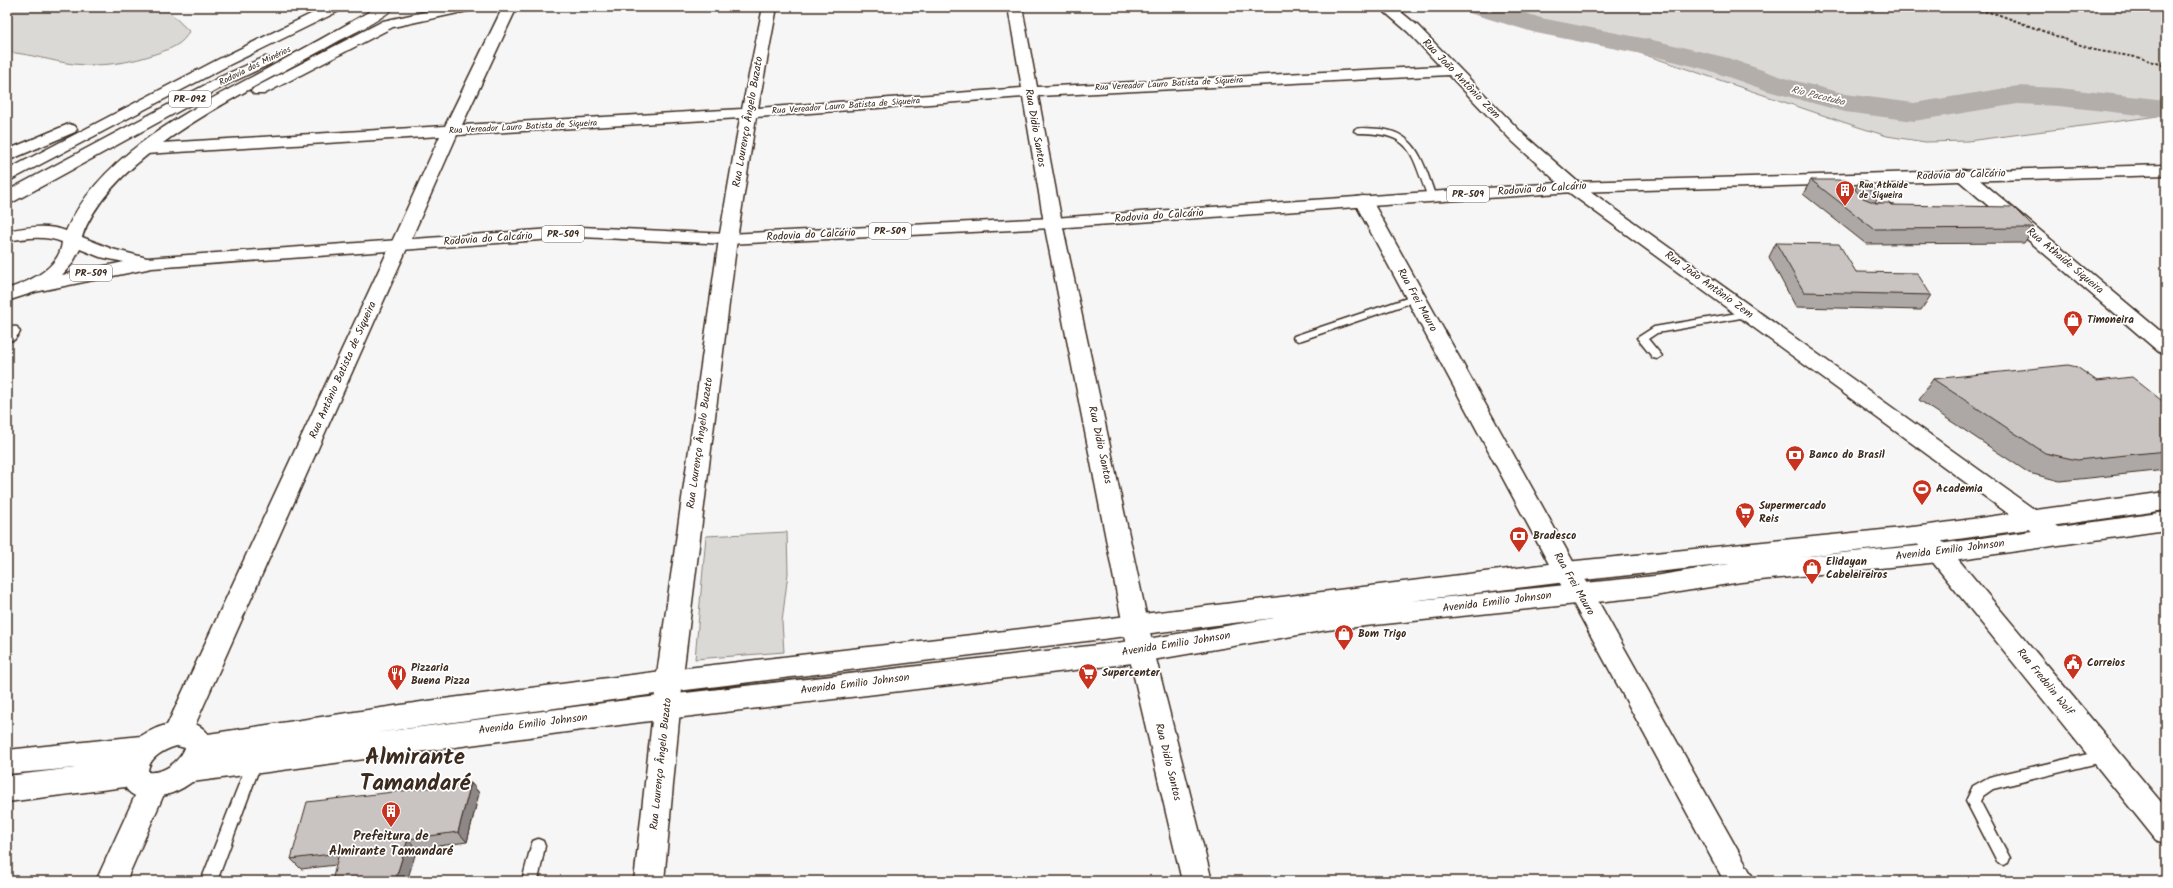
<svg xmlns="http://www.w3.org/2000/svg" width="2173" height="888" viewBox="0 0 2173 888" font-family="Kalam,sans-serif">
	<rect width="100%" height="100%" fill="#f7f6f6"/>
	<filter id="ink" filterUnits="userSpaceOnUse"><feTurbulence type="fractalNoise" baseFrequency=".025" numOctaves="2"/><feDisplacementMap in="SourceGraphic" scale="8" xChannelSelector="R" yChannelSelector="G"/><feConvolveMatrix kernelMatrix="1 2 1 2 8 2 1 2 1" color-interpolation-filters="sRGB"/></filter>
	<g filter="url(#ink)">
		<g fill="#dbd9d6" stroke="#8b827a">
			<path d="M7,7H164L189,31C184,44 170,49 158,53C131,63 102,67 73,64C51,61 30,54 7,52Z"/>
			<path d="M1504,7H2166V115L1968,141L1925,142L1887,136L1855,126Z"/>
			<path d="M787,532L788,573L782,622L784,652L695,659L706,536Z"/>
		</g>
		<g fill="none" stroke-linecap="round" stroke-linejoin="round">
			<path fill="#b4aeaa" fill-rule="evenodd" d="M1465,7H1506L1541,18L1657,41L1728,58L1788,79L1846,94L1914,103L2018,86L2059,88L2166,100V118L2059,106L2018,104L1914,121L1845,112L1768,91L1708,70L1657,57L1536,33L1469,13Z"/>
			<defs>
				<g id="service">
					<path d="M1355,129C1363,127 1372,129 1380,129C1419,133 1424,166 1436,197L1435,199L1432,200L1428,197C1410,152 1413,133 1358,133L1354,131Z"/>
					<path d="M1416,295L1421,298L1419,300L1302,340L1298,341L1293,338L1294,336Z"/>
					<path d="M1749,311L1754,314L1752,316L1657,333L1648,339L1662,356L1657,359L1653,358L1637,338L1654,327Z"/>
					<path d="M2105,750L2110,752L2112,756L2110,760L1993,789L1983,796L1980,801L2010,858L2008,863L2003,865L1998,863L1966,801L1973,786L1989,777Z"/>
					<path d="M255,755L260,757L262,761L217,881H201L248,761L250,757Z"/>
					<path d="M538,839L543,841L545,846L538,881H522L531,846L533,841Z"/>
				</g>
				<g id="minor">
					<path d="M447,7H474L472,10L393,27L264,94H254L251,91L254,88L383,21Z"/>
					<path d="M503,7H517L462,125L742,109L763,7H777L758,108L1022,88L1008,7H1022L1037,87L1440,66L1408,32L1379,7H1395L1418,26L1523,134L1579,183L2063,530L2067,536L2063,542L2055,545L2047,542L1567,191L1511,140L1449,75L1038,96L1062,223L1059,227L1053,228L1047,227L1044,223L1023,97L756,117L737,239L734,243L728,244L722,243L719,239L740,118L457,135L408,246L405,250L399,252L393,250L390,246L440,136L145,154L139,153L137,149L139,145L145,144L445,126Z"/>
					<path d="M7,326L17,327L20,332L14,340L7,341Z"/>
					<path d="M1922,526L1930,529L1947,546L2166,808V844L2156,840L1931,560L1910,535L1914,529Z"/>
				</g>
				<g id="tertiary">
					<path d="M1963,170L1969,171L2166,336V354L2159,352L1957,179L1954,175L1957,171Z"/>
					<path d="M1363,196L1369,197L1372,201L1575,565L1589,585L1755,881H1724L1571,599L1557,579L1354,201L1357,197Z"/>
					<path d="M1053,218L1059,219L1062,223L1154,651L1212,881H1182L1128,651L1044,223L1047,219Z"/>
					<path d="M728,234L734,235L737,239L684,667L664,881H634L658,667L719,239L722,235Z"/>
					<path d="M399,240L405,242L408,246L191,734L187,743L177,746L167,743L163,734L390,246L393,242Z"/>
					<path d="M154,772L164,776L168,785L126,881H96L144,776Z"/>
				</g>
				<path id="secondary" d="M2166,492V510L1922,544L1799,557L1939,544L2166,512V530L1939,562L1741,582L1654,596L1327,630L1141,662L642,722L192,782C176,794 139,809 125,787L7,802V776L75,768L7,774V750L141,736C158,725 194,713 208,734L428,701L670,670L980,634L1566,562L1922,526ZM1729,564L1654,576L1410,601L1566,582ZM1274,618L1141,640L642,698L375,733L670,692ZM177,746L185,748C179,762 163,774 148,772C148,758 165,749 177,746Z"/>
				<g id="primary">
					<path d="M325,7H343L341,10L229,65L7,182V170L219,59Z"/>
					<path d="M377,7H394C387,17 348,36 335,43C258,87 112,150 82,237L112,249L147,258L581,227L728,234L1053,218L1573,182L2166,165V175L1573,192L1053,228L728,244L581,237L152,268L35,292L7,301V289C29,282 60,268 62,242C44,235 26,238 7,241V231C27,227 47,224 66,231C102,152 191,110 263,71C301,50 340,29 377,7ZM80,249L100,257L124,262L62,275L72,264Z"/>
					<path d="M265,57L270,58L272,61L270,64L230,83L13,202L7,203V191L220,77Z"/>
					<path d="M69,124L75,126L77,129L75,132L7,161V150Z"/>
				</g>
			</defs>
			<use href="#service" stroke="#3b2a1e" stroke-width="3"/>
			<use href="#minor" stroke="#3b2a1e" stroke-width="3"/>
			<use href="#tertiary" stroke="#3b2a1e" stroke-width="3"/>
			<use href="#secondary" stroke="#3b2a1e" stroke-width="3"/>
			<use href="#primary" stroke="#3b2a1e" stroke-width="3"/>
			<path stroke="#3b2a1e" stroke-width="2" stroke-dasharray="3 2" stroke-linecap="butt" d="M1965,7L1997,14L2094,50L2141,58L2166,66"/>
			<use href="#service" fill="#fff" fill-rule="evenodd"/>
			<use href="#minor" fill="#fff" fill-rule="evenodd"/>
			<use href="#tertiary" fill="#fff" fill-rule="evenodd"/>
			<use href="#secondary" fill="#fff" fill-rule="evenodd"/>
			<use href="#primary" fill="#fff" fill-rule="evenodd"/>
		</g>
		<g fill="#ada8a6" stroke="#3b2a1e">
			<path d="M1811,180L1855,190L1860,180L1880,194L1875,202L2034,228L2024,243L1866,244L1803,194Z"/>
			<path d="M1776,243L1856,272L1931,295L1921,310L1796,307L1769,257Z"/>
			<path d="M1933,379L2097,381L2166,404V470L2060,481L2029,473L1919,400Z"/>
			<path d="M471,783L479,793L467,842L417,849L336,865L301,869L291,859Z"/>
		</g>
		<g fill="#8d8887" stroke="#3b2a1e">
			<path d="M471,783L479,793L467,842L458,832Z"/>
			<path d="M408,839L417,849L407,881H395Z"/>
		</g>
		<g fill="#c9c3c1" stroke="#3b2a1e">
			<path d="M1811,180H1846L1863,198L1876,203H1889L1891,205L2013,207L2034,228L1874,229Z"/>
			<path d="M1860,180L1866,181L1880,194L1871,191Z"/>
			<path d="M1776,243L1839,244L1856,272L1917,273L1931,295L1804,292Z"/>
			<path d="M2068,365L2077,367L2097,381L2132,377L2166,404V451L2077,460L2045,453L1933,379Z"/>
			<path d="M471,783L458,832L408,839L395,881H332L339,853L291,859L307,802Z"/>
		</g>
	</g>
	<defs>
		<symbol id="building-pin" viewBox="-11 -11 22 30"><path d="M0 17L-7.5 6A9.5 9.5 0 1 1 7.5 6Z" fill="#c8321e" stroke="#fff"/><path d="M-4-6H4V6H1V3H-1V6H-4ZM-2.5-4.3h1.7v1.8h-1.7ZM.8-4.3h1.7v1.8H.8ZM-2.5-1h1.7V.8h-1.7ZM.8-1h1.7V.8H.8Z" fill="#fff"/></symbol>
		<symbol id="shop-pin" viewBox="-11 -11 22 30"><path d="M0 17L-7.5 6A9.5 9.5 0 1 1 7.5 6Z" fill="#c8321e" stroke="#fff"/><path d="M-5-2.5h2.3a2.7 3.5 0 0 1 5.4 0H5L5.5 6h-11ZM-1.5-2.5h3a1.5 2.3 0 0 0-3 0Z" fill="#fff"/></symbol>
		<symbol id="bank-pin" viewBox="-11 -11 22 30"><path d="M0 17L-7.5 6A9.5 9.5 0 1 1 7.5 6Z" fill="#c8321e" stroke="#fff"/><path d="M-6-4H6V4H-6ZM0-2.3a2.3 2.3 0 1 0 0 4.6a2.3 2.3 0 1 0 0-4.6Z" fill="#fff"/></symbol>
		<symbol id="stadium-pin" viewBox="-11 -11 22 30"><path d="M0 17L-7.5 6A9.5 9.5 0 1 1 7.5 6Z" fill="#c8321e" stroke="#fff"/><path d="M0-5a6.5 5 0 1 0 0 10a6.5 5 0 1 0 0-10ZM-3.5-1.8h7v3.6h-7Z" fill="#fff"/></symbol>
		<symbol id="supermarket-pin" viewBox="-11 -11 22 30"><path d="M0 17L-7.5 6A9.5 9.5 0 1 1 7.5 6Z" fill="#c8321e" stroke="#fff"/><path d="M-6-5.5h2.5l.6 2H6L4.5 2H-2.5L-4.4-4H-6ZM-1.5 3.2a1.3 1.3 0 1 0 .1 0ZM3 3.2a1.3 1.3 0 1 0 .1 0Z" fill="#fff"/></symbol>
		<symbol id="civic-pin" viewBox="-11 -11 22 30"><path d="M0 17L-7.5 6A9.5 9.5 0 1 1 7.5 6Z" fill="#c8321e" stroke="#fff"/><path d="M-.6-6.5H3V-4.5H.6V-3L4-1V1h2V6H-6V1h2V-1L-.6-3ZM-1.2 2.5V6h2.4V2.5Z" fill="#fff"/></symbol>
		<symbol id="restaurant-pin" viewBox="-11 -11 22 30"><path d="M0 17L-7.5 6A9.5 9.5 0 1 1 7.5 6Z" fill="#c8321e" stroke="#fff"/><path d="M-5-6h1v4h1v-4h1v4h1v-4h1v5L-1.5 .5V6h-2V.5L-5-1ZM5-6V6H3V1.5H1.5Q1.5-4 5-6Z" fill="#fff"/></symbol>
	</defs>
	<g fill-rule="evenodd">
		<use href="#building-pin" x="1834" y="179" width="22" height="30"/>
		<use href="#shop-pin" x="2062" y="309" width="22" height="30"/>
		<use href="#bank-pin" x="1784" y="444" width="22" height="30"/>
		<use href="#stadium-pin" x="1911" y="478" width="22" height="30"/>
		<use href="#supermarket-pin" x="1734" y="501" width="22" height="30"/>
		<use href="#bank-pin" x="1508" y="525" width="22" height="30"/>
		<use href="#shop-pin" x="1801" y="557" width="22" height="30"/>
		<use href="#shop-pin" x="1333" y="623" width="22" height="30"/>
		<use href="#civic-pin" x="2062" y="652" width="22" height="30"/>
		<use href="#supermarket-pin" x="1077" y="662" width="22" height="30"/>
		<use href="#restaurant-pin" x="386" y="663" width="22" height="30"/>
		<use href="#building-pin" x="380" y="800" width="22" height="30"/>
	</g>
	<g text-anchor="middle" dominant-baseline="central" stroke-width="3.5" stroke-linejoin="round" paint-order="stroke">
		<g font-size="9" fill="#3b2a1e" stroke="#fff">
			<text transform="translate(255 66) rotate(-26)">Rodovia dos Minérios</text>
			<text transform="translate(1169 84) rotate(-3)">Rua Vereador Lauro Batista de Siqueira</text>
			<text transform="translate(846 106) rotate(-4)">Rua Vereador Lauro Batista de Siqueira</text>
			<text transform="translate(523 127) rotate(-3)">Rua Vereador Lauro Batista de Siqueira</text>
		</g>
		<g font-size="9" font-weight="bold" fill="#3b2a1e" stroke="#fff" text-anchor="start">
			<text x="1859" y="185">Rua Athaide<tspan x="1859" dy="10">de Siqueira</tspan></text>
		</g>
		<g font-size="10" font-style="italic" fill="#65584f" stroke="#fff">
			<text transform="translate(1818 96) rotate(14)">Rio Pacotuba</text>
		</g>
		<g fill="#fff" stroke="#766a62" stroke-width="1">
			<rect x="169" y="91" width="42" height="16" rx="3"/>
			<rect x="1447" y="186" width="42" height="16" rx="3"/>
			<rect x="869" y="223" width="42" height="16" rx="3"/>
			<rect x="542" y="226" width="42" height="16" rx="3"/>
			<rect x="70" y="265" width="42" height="16" rx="3"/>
		</g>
		<g font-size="10" font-weight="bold" fill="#3b2a1e">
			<text x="190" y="99">PR-092</text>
			<text x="1468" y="194">PR-509</text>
			<text x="890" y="231">PR-509</text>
			<text x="563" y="234">PR-509</text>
			<text x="91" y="273">PR-509</text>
		</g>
		<g font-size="11" fill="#3b2a1e" stroke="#fff">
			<text transform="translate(1461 79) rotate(46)">Rua João Antônio Zem</text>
			<text transform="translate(748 122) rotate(-80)">Rua Lourenço Ângelo Buzato</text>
			<text transform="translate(1035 128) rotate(80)">Rua Didio Santos</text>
			<text transform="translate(1961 175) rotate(-2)">Rodovia do Calcário</text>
			<text transform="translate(1542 189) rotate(-4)">Rodovia do Calcário</text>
			<text transform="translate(1159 216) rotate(-4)">Rodovia do Calcário</text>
			<text transform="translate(811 235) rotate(-3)">Rodovia do Calcário</text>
			<text transform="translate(488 239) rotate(-4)">Rodovia do Calcário</text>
			<text transform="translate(2065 261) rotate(40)">Rua Athaide Siqueira</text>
			<text transform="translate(1709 285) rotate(36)">Rua João Antônio Zem</text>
			<text transform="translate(1417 300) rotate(61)">Rua Frei Mauro</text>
			<text transform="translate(343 370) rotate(-66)">Rua Antônio Batista de Siqueira</text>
			<text transform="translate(700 443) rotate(-82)">Rua Lourenço Ângelo Buzato</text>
			<text transform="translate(1100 445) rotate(78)">Rua Didio Santos</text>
			<text transform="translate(1950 550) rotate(-7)">Avenida Emilio Johnson</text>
			<text transform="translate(1574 584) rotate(60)">Rua Frei Mauro</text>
			<text transform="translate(1497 602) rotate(-7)">Avenida Emilio Johnson</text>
			<text transform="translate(1176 644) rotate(-9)">Avenida Emilio Johnson</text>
			<text transform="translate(2045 682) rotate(51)">Rua Fredolin Wolf</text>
			<text transform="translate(855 684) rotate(-7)">Avenida Emilio Johnson</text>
			<text transform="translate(533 724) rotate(-7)">Avenida Emilio Johnson</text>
			<text transform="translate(1168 762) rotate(76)">Rua Didio Santos</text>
			<text transform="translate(661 764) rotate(-84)">Rua Lourenço Ângelo Buzato</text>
		</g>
		<g font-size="11" font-weight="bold" fill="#3b2a1e" stroke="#fff" text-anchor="start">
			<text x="2087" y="320">Timoneira</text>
			<text x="1809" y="455">Banco do Brasil</text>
			<text x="1936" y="489">Academia</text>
			<text x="1759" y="506">Supermercado<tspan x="1759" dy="13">Reis</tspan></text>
			<text x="1533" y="536">Bradesco</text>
			<text x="1826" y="562">Elidayan<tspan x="1826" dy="13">Cabeleireiros</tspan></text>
			<text x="1358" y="634">Bom Trigo</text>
			<text x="2087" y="663">Correios</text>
			<text x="411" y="668">Pizzaria<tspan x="411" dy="13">Buena Pizza</tspan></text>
			<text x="1102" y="673">Supercenter</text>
		</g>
		<g font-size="13" font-weight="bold" fill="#3b2a1e" stroke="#fff">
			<text x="391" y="836">Prefeitura de<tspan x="391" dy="15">Almirante Tamandaré</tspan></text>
		</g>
		<g font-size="23" font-weight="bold" fill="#3b2a1e" stroke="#fff">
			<text x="415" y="758">Almirante<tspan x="415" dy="26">Tamandaré</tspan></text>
		</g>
	</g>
	<rect width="2173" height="888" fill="none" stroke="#fff" stroke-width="24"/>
	<rect x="12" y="12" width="2149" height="864" fill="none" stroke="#3b2a1e" stroke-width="1.5" filter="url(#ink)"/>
</svg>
